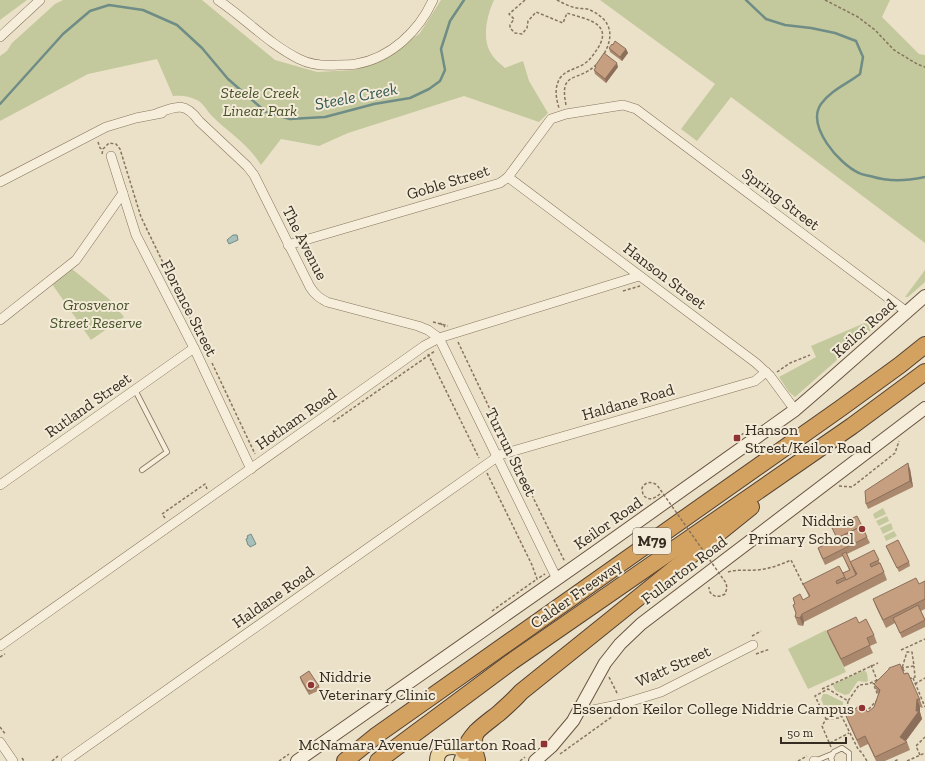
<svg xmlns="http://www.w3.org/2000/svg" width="925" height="761" viewBox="0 0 925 761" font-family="'Zilla Slab',serif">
	<rect width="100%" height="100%" fill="#ebe1c8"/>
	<g fill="#c3c99c">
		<path d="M0,0H27L0,20Z"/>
		<path d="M63,0H202L275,60L317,72L354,70L389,57L420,33L441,0H494C487,15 481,40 492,55C495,60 501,64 505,68L523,61L529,81L548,113L539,122L464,96L348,133L319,146L281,139L261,165C249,145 228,132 212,116C206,110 204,104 197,100C189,96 182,95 173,96L157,59L88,74L0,121V56L7,51L12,43L55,4Z"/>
		<path d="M600,0H890L882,17L919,54L925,55V243L731,97L697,141L681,129L715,84Z"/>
		<path d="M72,269L109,299L124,317L91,340L52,284Z"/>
		<path d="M925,270V282L908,297H905Z"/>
		<path d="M890,312L888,315L795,397L789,392L779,377L816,357L811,346Z"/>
		<path d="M883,508L886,514L875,519L873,514Z"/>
		<path d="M887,516L889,521L879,526L876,521Z"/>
		<path d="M891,523L893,529L883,534L880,528Z"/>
		<path d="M894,531L897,536L886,541L884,536Z"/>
		<path d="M826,630L846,672L808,689L788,649Z"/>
		<path d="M864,670L867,673L868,681L866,682L858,681L849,694L845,695L836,691L833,686L834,684Z"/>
		<path d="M823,694H827L843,702V705L837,714C826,715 825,708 821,699Z"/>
	</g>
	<g fill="#a8c0b9" stroke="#6f8d86">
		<path d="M233,235H237L238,240L229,244L227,240Z"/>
		<path d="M251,534L256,544L250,547L249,545H248L246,539L248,538L247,536Z"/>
	</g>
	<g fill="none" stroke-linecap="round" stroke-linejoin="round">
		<g stroke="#6f8d86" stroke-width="2.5">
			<path d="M746,0L766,19L785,25L811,28L835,33L856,41L863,57L860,74C847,84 831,90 821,104C806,126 839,164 859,173C862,175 867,175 870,176C890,182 905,181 925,177"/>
			<path d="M0,104L63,34L90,11L109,5L143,10L177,25L202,48L228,79L266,112L290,119L325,117L374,104L410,98L429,89L440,81L445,70L441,49L450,21L464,0"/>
		</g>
		<defs>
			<g id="service">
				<path d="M135,390L167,452L142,470"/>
				<path d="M815,761L832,754"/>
				<path d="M832,761L831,758L834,752L842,748L849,753V761"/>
			</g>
			<g id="minor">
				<path d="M218,0C246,19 269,44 299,59C311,65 325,66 338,65C344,65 351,65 356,64C391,58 419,31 433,0"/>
				<path d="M0,37L40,0"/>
				<path d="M158,113C178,105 186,103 199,121L247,166L254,175L310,287C315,295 320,298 327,302L418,326L428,330L439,338L557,579"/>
				<path d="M111,156L136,235L194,348L251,469"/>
				<path d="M508,177L756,363L770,376L795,410"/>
				<path d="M0,182L106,127L136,118L162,113"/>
				<path d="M288,245L500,183L508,177L551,119L566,114L623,105L636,109L907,312"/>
				<path d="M0,320L76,260L123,193"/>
				<path d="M496,456L755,381L766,372"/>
				<path d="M0,485L194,348"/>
				<path d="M0,646L424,346L439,338L639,276"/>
				<path d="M581,705L589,710H593L622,704L661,692L753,645"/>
				<path d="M0,742L13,761"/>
				<path d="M66,761L497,457"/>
				<path d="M814,761H815"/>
			</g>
			<g id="secondary">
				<path d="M297,761L594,553L795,410L824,385L925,296"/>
				<path d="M535,761L552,746L573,721L605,663L620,644L641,624L925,408"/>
			</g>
			<path id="primary" d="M437,761C437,746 454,744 465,751L461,761"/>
			<g id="motorway">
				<path d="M476,732C472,742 474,750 477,760"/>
				<path d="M464,751C471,733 484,725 498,714C506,707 514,700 521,692L751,507"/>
				<path d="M345,761L377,735L841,408L900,365L925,345"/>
				<path d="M378,761L511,662L852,426L925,372"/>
			</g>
		</defs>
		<use href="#service" stroke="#86745e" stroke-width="6"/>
		<use href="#minor" stroke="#86745e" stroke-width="10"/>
		<use href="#secondary" stroke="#685541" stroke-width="14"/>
		<use href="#primary" stroke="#544232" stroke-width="16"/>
		<use href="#motorway" stroke="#544232" stroke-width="18"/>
		<g stroke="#86745e" stroke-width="1.5" stroke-dasharray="3 2" stroke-linecap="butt">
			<path d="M525,0L509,14L514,19L510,25V28L515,33L522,34L527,28L528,21L536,12L563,23L567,13C584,19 614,22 598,48C594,54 590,60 584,64C576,69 566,70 560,78C554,88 556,98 559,108"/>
			<path d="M557,0C563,3 570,7 577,8C582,9 588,8 592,11C612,21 614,36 604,54"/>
			<path d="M825,0L858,17L875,30L894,50L917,64L925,67"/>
			<path d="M566,105C559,70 577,83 596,65"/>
			<path d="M98,142L100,148L103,150"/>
			<path d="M102,154L103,149L109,143L116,144L120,149L141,217L196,331"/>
			<path d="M623,291L640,286"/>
			<path d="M433,322L448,326"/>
			<path d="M440,323L445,327"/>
			<path d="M458,342L507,445"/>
			<path d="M428,354L479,458"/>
			<path d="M212,363L255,454"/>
			<path d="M777,372L790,363L810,355"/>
			<path d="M333,422L435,351"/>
			<path d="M733,441L744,433"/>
			<path d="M514,459L565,562"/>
			<path d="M487,473L532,565L537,579L545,574"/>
			<path d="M839,486L852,487L895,453L899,441"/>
			<path d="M165,518L162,514L205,484L207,489"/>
			<path d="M728,572C737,569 747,571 757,570C769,569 780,565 791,560L805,588"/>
			<path d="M492,611L537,579"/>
			<path d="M752,636L761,631"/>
			<path d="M901,650L925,639"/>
			<path d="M756,654L770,649"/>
			<path d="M0,657L5,654"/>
			<path d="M871,665L877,680"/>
			<path d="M901,668H902L914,666L912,652H907L902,668L906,674"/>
			<path d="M609,677L618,695"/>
			<path d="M913,678L925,707"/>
			<path d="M909,679L915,677L914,666"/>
			<path d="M915,684L925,678"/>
			<path d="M822,689L878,663"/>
			<path d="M847,708L855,711"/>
			<path d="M864,710H868L879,698L873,683"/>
			<path d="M841,715L858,749L862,753L867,761"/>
			<path d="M826,719L839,718L847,708L848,701"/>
			<path d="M0,727L6,735"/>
			<path d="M830,743L849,733"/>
			<path d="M831,747L822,726L826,719L815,696L828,689L848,701L859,685L868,684L882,678"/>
			<path d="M560,754L613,716"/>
			<path d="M920,755L916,746L925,737"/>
			<path d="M22,758L24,761"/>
			<path d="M52,761L58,756"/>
			<path d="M279,761L289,754"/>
			<path d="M520,761L525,757"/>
			<path d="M798,761L807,756"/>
			<path d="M895,761L897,760L898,761"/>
			<path d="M907,761L925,753"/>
		</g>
		<use href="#service" stroke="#f6eeda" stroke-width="4.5"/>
		<use href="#minor" stroke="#f6eeda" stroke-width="9"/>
		<use href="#secondary" stroke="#f6eeda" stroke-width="12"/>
		<use href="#primary" stroke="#ebd5a3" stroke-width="14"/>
		<use href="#motorway" stroke="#d3a160" stroke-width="16"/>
		<path stroke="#86745e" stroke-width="1.5" stroke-dasharray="3 2" stroke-linecap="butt" d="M660,494C654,499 649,501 643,495L642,488C645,482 651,481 657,485L726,583L727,588L725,594C718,598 712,597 709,590V587"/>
	</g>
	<g fill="#aa886e">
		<path d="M609,48L626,49L628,53L622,61L610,52Z"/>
		<path d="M595,66L618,67L606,83L595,74L594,70L596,68Z"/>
		<path d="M910,469L913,487L868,509L866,504Z"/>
		<path d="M832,528L867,537L870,543L847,554L851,565L874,550L884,572L887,580L804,622L803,626L798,625L795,617L796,614L793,605L795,604L793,598L803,600L809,597L803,584L843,573L849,570L843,556L825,565L820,554L818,548L837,539Z"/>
		<path d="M886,546L909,562L910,566L899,572Z"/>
		<path d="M925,581V609L921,611L925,619V627L902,638L895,623L886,628L876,607L873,599L919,584Z"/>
		<path d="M859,623L874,635L877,643L870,646L873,653L844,667L830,639L827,631Z"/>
		<path d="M904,674L920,700L923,708L920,707V712L922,719L906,741L907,742L910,750L885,761H876L868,744L860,748L849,724L846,716L868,712L874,707L879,694L877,692L874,684Z"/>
		<path d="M300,677L319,686L320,690L309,695L301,681Z"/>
	</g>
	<g fill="#8b6f5a">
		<path d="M626,49L628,53L622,61L620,57Z"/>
		<path d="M617,63L618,67L606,83L605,79Z"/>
		<path d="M908,463L910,469L913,487L910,481Z"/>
		<path d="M802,614L804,622L803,626L800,618Z"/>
		<path d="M917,699L920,707V712L922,719L904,743L900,737L916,711Z"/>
	</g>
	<g fill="#c69e80" stroke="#8b6f5a">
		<path d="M615,41L626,49L620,57L609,48L612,44L613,45Z"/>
		<path d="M604,53L617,63L605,79L594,70L596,67L595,66Z"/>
		<path d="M908,463L910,481L866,504L865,491Z"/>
		<path d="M857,516L862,526L837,538L832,528Z"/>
		<path d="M862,526L867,537L823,559L818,548Z"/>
		<path d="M898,540L909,562L897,568L886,546Z"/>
		<path d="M874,550L879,560L870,564L871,567L880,563L884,572L802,614L800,618L795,617L796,613L793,605L795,604L793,598L800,594L803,600L810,596L803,584L839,566L845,577L836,581L837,584L857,574L850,562Z"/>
		<path d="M846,552L856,575L846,580L843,573L850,570L842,554Z"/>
		<path d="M916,578L919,584L925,581V599L883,620L873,599Z"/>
		<path d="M918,605L925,620L900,633L893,618Z"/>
		<path d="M856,617L859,623L866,619L874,635L867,638L870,645L841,659L827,631Z"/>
		<path d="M900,664L904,674L908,673L920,700L917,699L916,711H919L900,737L907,742L875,757L865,736L857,740L846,716L860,705L868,712L874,707L880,690L874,684L889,669V668Z"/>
		<path d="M309,671L319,686L308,691L300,677Z"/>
	</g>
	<g fill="#903333" stroke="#f3ebd7" stroke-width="1.5">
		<rect x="733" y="434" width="8" height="8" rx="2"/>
		<circle cx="862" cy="529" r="4"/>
		<circle cx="311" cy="685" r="4"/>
		<circle cx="862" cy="708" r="4"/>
		<rect x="540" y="740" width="8" height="8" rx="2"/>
	</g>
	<g text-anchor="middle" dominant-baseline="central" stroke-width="4" stroke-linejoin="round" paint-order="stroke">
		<rect fill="#f3ebd7" stroke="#6f6558" stroke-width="1" x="633" y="528" width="38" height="26" rx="3"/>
		<g font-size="15" font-weight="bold" fill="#372c21">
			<text x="652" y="541">M79</text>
		</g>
		<g font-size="16" font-style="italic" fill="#475229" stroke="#f3ebd7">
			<text x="260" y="92">Steele Creek<tspan x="260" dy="18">Linear Park</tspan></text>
			<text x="96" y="304">Grosvenor<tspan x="96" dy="18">Street Reserve</tspan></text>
		</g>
		<g font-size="16" fill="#372c21" stroke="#f3ebd7">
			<text transform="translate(448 182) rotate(-17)">Goble Street</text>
			<text transform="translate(781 199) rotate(37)">Spring Street</text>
			<text transform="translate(305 243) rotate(63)">The Avenue</text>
			<text transform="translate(665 276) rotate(37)">Hanson Street</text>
			<text transform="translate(189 308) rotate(63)">Florence Street</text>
			<text transform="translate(864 328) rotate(-42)">Keilor Road</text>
			<text transform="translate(628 402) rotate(-16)">Haldane Road</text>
			<text transform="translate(88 405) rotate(-35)">Rutland Street</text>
			<text transform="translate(296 419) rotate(-35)">Hotham Road</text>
			<text transform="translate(511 452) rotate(64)">Turrun Street</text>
			<text transform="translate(608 523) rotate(-35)">Keilor Road</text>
			<text transform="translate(684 570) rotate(-37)">Fullarton Road</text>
			<text transform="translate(576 594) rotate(-35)">Calder Freeway</text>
			<text transform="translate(273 597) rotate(-35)">Haldane Road</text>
			<text transform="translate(673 666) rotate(-24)">Watt Street</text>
		</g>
		<g font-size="16" fill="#372c21" stroke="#f3ebd7" text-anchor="end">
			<text x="745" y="429" text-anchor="start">Hanson<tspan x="745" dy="18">Street/Keilor Road</tspan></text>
			<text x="854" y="520">Niddrie<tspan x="854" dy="18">Primary School</tspan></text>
			<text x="319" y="676" text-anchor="start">Niddrie<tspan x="319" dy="18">Veterinary Clinic</tspan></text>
			<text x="854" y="708">Essendon Keilor College Niddrie Campus</text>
			<text x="536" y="744">McNamara Avenue/Fullarton Road</text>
		</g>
		<g font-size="17" font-style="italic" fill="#315654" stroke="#f3ebd7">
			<text transform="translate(356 96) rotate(-11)">Steele Creek</text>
		</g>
	</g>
	<path d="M781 737v6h65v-6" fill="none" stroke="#372c21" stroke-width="2"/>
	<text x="787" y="737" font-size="12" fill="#372c21" stroke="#f3ebd7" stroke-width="3" paint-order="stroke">50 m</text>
</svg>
